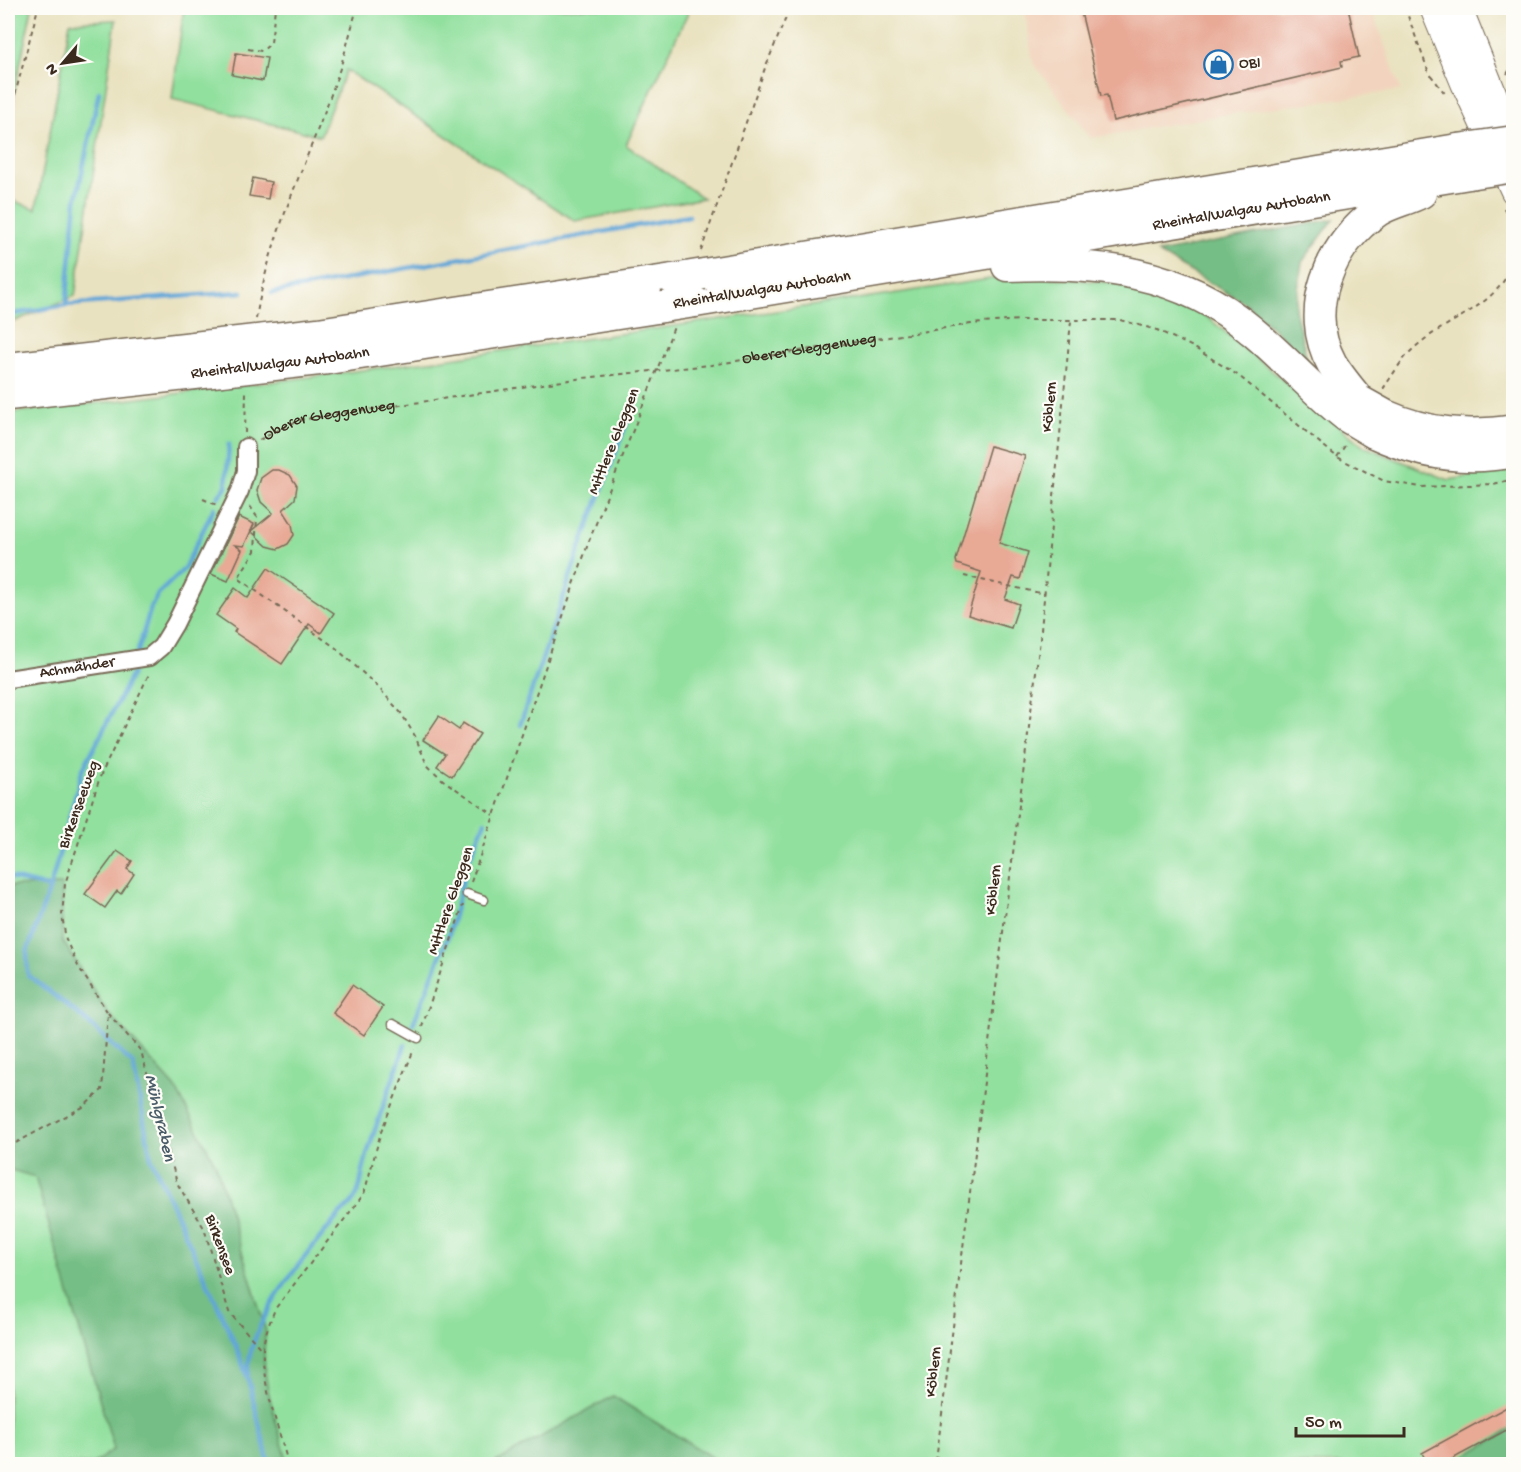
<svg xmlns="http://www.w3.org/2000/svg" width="1521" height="1472" viewBox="0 0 1521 1472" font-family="'Gochi Hand',sans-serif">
	<rect width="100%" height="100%" fill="#fdfcf7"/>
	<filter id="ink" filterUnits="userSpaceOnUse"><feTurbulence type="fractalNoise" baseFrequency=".0167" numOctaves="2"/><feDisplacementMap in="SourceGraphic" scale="12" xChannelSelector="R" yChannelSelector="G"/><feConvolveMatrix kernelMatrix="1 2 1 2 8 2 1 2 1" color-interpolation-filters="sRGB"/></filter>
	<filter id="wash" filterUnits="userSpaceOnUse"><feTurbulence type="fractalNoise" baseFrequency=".008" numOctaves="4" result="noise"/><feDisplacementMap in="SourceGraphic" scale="24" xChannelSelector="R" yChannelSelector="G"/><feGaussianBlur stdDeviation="1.35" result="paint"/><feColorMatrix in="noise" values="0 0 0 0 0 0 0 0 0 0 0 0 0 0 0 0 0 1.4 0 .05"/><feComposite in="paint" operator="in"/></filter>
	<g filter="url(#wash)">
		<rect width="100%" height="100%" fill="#e9e2c0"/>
		<path fill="#f2d4be" d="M1024,8H1371L1401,90L1229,114L1091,138L1033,63Z"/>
		<g fill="#91e09e" stroke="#66855e" stroke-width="1.5">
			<path d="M8,8H32L8,122Z"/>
			<path d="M184,8H690L626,145L703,198L575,221L346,70L320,136L172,99Z"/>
			<path d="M116,20L75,296L8,324V199L36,209L70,22Z"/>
			<path d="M1018,275L1114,283L1202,313L1363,446L1449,480L1513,469V1464H8V413C346,377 682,325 1018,275Z"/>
		</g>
		<g fill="#74be85" stroke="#587452" stroke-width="1.5">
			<path d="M1334,219L1302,262L1295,310L1307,359L1245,303L1158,253Z"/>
			<path d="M62,885V940L108,1013L175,1087L216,1165L266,1331C258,1375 277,1422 288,1464H93L114,1449L35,1177L8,1169V886Z"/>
			<path d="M613,1396L723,1464H493Z"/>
			<path d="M1513,1428V1464H1451Z"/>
		</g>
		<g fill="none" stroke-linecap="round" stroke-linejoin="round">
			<g stroke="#61a6d7" stroke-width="4.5">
				<path d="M272,293L689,216"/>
				<path d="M66,305L76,201L99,92"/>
				<path d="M8,315L66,305L242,292"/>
				<path d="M218,497L226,487L229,444"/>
				<path d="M137,654L151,607L158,594L184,569L214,508"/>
				<path d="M520,725L580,548L636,398"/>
				<path d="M8,877L50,888L27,952L28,975L83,1018L133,1064L151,1158L235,1344L248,1379L269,1464"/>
				<path d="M50,888L82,771L132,674"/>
				<path d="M413,1024L449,934L467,864L485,822"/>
				<path d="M248,1374C247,1322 307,1253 340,1214C344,1210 350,1206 353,1201C362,1189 361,1175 365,1162C376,1122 392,1084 405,1045"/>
			</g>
		</g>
		<g id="blocks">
			<g fill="#e8a995">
				<path d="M1080,8H1348L1359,57L1341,61L1342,67L1113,121L1107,95L1101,96Z"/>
				<path d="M236,53L267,58L263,81L232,75Z"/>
				<path d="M253,178L271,182L268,199L249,196Z"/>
				<path d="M990,446L1025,456L999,543L1028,552L1020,579L1013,577L1005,599L1019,604L1011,628L968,615L981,572L957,564L956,560Z"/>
				<path d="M272,470H279L290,475L297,486L295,499L283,510L292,524L294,535L288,544L278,549L267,546L251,531L273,513L261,502L257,490L261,478Z"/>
				<path d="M239,517L254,524L244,546L235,545L242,550L228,581L211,574Z"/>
				<path d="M268,568L334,613L321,633L309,624L282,664L234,632L236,629L216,615L235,588L248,598Z"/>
				<path d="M439,716L459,730L463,723L480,734L452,776L437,766L445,754L423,740Z"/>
				<path d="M117,851L132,861L127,869L134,874L121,894L117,891L105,908L85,894Z"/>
				<path d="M352,985L383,1007L364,1035L333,1013Z"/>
				<path d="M1514,1403V1426L1443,1464H1428L1422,1453Z"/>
			</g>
		</g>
	</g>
	<g filter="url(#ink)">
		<use href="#blocks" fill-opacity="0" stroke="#786a57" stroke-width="1.5"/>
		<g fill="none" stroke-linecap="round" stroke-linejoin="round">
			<defs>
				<g id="service">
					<path d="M467,894L484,900"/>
					<path d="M393,1024L418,1038"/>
				</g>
				<g id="minor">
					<path id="s2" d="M8,679L149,657L161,647L175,624L240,491L246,471V447"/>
				</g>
				<g id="primary">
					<path d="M1433,8L1464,83L1514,191"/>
					<path d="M1459,8L1514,145"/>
				</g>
				<g id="motorway">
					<path d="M1007,266C1096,262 1181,270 1252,331C1285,358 1313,391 1347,417"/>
					<path d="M704,274L1458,149"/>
					<path id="s3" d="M695,302L1469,174"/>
					<path d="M8,368L318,333L673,279"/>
					<path id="s4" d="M8,395L328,359L663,307"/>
					<path d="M1360,401C1350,389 1340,377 1332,364C1302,310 1330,243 1378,211C1391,203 1407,200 1421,193"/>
					<path d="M1385,415C1428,434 1468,437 1514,430"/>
					<path d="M1374,433C1419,454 1464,462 1514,452"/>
				</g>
			</defs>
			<use href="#service" stroke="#786a57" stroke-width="11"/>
			<use href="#minor" stroke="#786a57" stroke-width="20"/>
			<use href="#primary" stroke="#786a57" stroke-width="28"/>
			<use href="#motorway" stroke="#786a57" stroke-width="33"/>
			<g stroke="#786a57" stroke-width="2" stroke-dasharray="4.5 4.5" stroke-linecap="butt">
				<path d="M1405,8L1429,73L1447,96"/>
				<path d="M248,49L262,51L271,43L275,8"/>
				<path d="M1507,74L1514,63"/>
				<path d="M8,121L38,8"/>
				<path d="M1504,208L1514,234"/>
				<path d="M701,251L765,68L790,8"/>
				<path d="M256,319C270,232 307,164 335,83C344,58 350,33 357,8"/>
				<path d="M1383,389C1392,376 1401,360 1413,349C1447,317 1500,308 1514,259"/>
				<path d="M245,433L246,391"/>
				<path id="s1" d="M259,440L299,420L583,378L711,365L971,324L1019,320H1120L1157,330L1193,347L1239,376L1337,457L1384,481L1421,487L1493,484L1514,479"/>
				<path d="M1337,457L1347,443"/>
				<path d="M203,499L217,505"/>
				<path d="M250,506L257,517L255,551L238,578L336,648L378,687L401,713L415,736L427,765L443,780L494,815"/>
				<path d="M964,576L1044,594"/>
				<path d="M471,882L589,541L674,327"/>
				<path d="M108,1013L141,1051L177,1183L204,1228L229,1312L262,1350"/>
				<path d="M422,1027L463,905"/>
				<path d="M8,1147L83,1107L102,1090L108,1013L78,966L66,940L62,915L65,884L100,777L149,674"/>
				<path d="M936,1461L1040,640L1071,321"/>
				<path d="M288,1464C280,1431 261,1383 263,1349C264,1335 270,1322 275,1309L364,1194L381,1132L414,1049"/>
			</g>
			<use href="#service" stroke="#fff" stroke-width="8"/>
			<use href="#minor" stroke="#fff" stroke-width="16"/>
			<use href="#primary" stroke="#fff" stroke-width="26"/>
			<use href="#motorway" stroke="#fff" stroke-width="30"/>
			<defs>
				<g id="motorway-bridge">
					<path d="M1458,149L1514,141"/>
					<path d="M1469,174L1514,167"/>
					<path d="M673,279L704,274"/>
					<path d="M663,307L695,302"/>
					<path d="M1360,401L1385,415"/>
					<path d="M1347,417L1374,433"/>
				</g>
			</defs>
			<use href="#motorway-bridge" stroke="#786a57" stroke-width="33" stroke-linecap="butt"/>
			<use href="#motorway-bridge" stroke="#fff" stroke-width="30"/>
		</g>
	</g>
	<defs>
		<symbol id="shop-ring" viewBox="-11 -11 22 22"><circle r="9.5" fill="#fdfcf7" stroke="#1f6fb2" stroke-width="1.5"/><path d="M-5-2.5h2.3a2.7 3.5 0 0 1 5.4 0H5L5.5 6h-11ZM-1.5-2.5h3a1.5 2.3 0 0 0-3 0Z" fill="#1f6fb2"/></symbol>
	</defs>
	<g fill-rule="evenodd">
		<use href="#shop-ring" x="1202" y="48" width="33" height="33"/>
	</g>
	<g text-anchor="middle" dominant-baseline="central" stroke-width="4.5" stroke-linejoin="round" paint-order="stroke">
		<g font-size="16" fill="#3b2a1e" stroke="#fdfcf7" text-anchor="start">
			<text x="1239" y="64">OBI</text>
		</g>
		<g font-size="16" fill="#3b2a1e" stroke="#fdfcf7">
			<text stroke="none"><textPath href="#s3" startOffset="554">Rheintal/Walgau Autobahn</textPath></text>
			<text transform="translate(762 291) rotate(-9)">Rheintal/Walgau Autobahn</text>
			<text stroke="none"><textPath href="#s1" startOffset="560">Oberer Gleggenweg</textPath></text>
			<text stroke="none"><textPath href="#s4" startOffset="274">Rheintal/Walgau Autobahn</textPath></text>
			<text transform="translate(1051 407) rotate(-84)">Köblern</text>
			<text stroke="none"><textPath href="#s1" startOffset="74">Oberer Gleggenweg</textPath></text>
			<text transform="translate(615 442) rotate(-68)">Mittlere Gleggen</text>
			<text stroke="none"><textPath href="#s2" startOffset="70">Achmähder</textPath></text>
			<text transform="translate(80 805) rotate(-70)">Birkenseeweg</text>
			<text transform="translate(995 890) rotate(-83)">Köblern</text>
			<text transform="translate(452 901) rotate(-71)">Mittlere Gleggen</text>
			<text transform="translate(219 1245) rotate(70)">Birkensee</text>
			<text transform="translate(935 1372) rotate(-83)">Köblern</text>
		</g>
		<g font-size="18" font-style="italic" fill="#4a5c68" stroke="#fdfcf7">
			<text transform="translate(159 1118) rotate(77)">Mühlgraben</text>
		</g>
	</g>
	<rect width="1521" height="1472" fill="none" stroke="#fdfcf7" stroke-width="30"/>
	<g transform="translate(63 63) rotate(241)" stroke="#fdfcf7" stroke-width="4.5" paint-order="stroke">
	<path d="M0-4.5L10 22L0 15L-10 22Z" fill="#3b2a1e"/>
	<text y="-9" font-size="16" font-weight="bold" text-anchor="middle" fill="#3b2a1e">N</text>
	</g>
	<path d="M1296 1427v9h108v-9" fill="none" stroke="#3b2a1e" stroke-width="3"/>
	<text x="1305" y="1427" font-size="18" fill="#3b2a1e" stroke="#fdfcf7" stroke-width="4.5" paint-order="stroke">50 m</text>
</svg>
